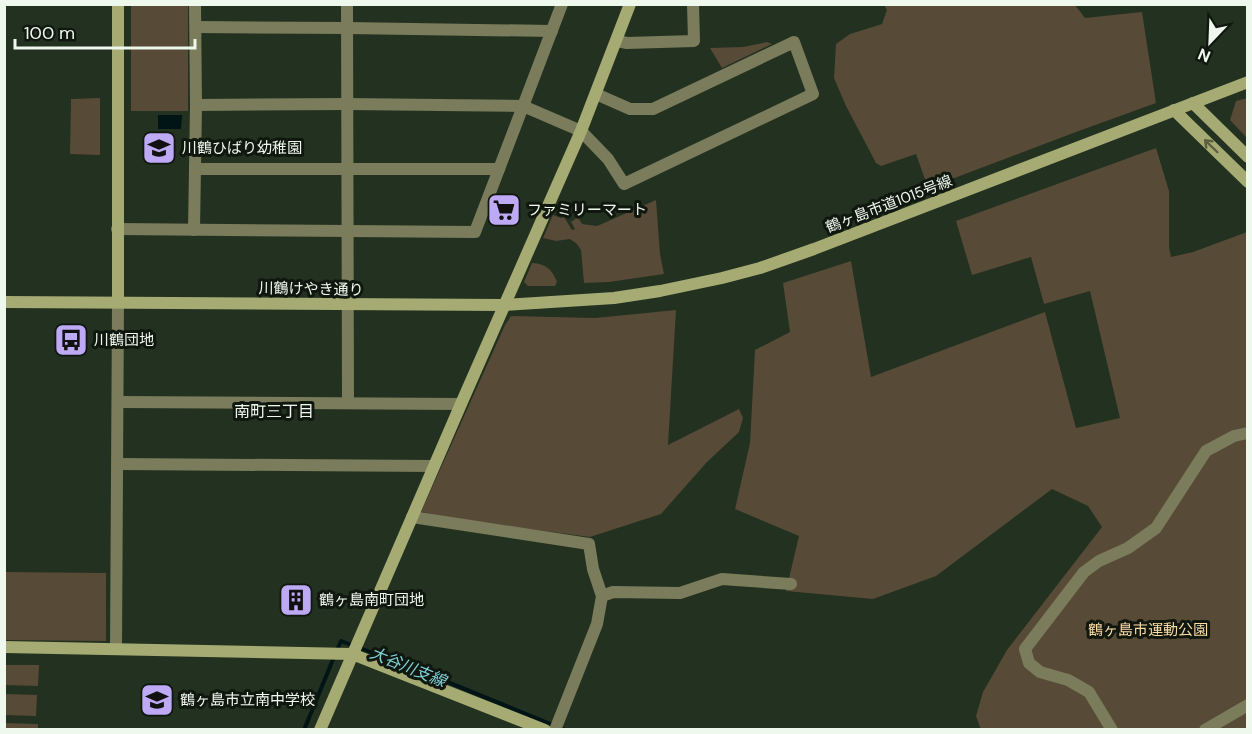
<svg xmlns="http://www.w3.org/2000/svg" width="1252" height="734" viewBox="0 0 1252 734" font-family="'DM Sans','Noto Sans JP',sans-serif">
	<rect width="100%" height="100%" fill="#223120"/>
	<g fill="#574a36">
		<rect x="131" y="5" width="57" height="106"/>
		<path d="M884,5H1075L1085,18L1142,12L1156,103L1076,132L928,188L916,154L881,166L876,163L846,106L834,78L836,44L850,34L882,24L887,10Z"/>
		<path d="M767,42L772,44L722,68L710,48L743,47Z"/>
		<path d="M100,98V155L70,154L71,99Z"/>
		<path d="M1247,98H1248L1247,138L1230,120L1236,101Z"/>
		<path d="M1156,148L1169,191V247L1171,257L1193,252L1247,232V729L981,730L976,716L983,692L1007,650L1102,527L1088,506L1052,489L936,576L873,599L786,591L799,536L735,509L750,443L755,350L790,332L783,283L851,261L871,377L1045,312L1076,428L1120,418L1090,291L1044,304L1031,257L972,275L956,221Z"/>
		<path d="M656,200L660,254L664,274L609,282L584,283L581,250L577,244L570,239L556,241L543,238L553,215L561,218L564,217L572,230L575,229L571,222L578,217L582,224L597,226Z"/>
		<path d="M532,263C547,264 552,270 557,282L555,286H528L524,282Z"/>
		<path d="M676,310L668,445L739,409L743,418L739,432L707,462L661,514L590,537L475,522L421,512L505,325L511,316L595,318Z"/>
		<path d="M5,572L106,573V641L5,640Z"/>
		<path d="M5,665H39L38,686L5,685Z"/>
		<path d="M5,694L37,695L36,716L5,715Z"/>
		<path d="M5,723L38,724V729H5Z"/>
	</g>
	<path fill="#011517" d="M158,115H182L181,129H158Z"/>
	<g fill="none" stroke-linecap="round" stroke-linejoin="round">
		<g stroke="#011517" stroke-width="4">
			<path d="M337,650L341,641L421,671L565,730"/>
			<path d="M304,730L334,657"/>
		</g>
		<g stroke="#7a7c5b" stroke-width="12">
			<path d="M347,4L348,403"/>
			<path d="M196,27L347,28L552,31"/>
			<path d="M617,41L627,43L694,41L693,4"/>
			<path d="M196,105L347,104L523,106L581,131L608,159L624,184L813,94L794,42L653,109H630L596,94"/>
			<path d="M195,169H499"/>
			<path d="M117,229L475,232L562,4"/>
			<path d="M194,230L196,105L195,4"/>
			<path d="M118,402L461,404"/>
			<path d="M118,464L433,466"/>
			<path d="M412,517L589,544L593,569L602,596L597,624L555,730"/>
			<path d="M602,596L613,592L680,593L722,579L791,584"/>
			<path d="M116,648L118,302"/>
			<path d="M1112,730L1089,692L1068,680L1040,672L1029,663L1025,649L1084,572L1099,561L1128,548L1156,528L1206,451L1234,436L1248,433"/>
			<path d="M1205,730L1248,705"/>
		</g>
		<g stroke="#a6aa73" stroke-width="12">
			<path d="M118,4V302"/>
			<path d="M1193,103L1248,157"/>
			<path d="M1174,110L1248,182"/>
			<path d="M4,302L504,305L614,298L660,291L722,278L760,268L814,249L1248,82"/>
			<path d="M4,647L352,654L545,730"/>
			<path d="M320,730L461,404L581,131L630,4"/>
		</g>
	</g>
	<defs><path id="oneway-shaft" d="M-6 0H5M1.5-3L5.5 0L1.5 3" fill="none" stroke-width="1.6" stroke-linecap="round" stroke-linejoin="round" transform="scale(1.5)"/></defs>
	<use stroke="#5b6041" href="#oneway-shaft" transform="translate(1211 146) rotate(-136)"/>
	<defs>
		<symbol id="school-square" viewBox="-11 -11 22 22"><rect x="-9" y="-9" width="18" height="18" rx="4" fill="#bea9f4" stroke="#10170f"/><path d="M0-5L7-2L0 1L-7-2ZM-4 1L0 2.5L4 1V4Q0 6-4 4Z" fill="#111"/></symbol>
		<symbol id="supermarket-square" viewBox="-11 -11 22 22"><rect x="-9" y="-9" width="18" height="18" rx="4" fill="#bea9f4" stroke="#10170f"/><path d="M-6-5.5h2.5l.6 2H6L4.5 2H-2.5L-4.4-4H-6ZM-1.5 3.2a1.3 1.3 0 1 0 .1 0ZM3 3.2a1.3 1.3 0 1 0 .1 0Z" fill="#111"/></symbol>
		<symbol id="bus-square" viewBox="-11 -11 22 22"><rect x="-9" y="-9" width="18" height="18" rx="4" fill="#bea9f4" stroke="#10170f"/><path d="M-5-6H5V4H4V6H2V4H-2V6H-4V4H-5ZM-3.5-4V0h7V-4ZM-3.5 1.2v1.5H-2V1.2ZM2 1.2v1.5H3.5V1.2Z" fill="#111"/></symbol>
		<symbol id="building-square" viewBox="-11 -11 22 22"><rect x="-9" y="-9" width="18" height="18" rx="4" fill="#bea9f4" stroke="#10170f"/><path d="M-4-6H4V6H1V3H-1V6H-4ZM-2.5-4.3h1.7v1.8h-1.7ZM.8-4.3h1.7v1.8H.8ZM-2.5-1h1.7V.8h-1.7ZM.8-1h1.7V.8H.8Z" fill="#111"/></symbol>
	</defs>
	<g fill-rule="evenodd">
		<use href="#school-square" x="140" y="129" width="38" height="38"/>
		<use href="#supermarket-square" x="485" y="191" width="38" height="38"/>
		<use href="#bus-square" x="52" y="321" width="38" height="38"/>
		<use href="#building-square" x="277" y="581" width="38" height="38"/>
		<use href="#school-square" x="138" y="681" width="38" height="38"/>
	</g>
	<g text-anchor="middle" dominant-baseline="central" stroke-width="6" stroke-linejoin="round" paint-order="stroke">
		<g font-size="15" fill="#eef8ec" stroke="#10170f" text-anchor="start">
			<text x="182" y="148">川鶴ひばり幼稚園</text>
			<text x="527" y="210">ファミリーマート</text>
			<text x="94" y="340">川鶴団地</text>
			<text x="319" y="600">鶴ヶ島南町団地</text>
			<text x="180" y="700">鶴ヶ島市立南中学校</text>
		</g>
		<g font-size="15" fill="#eef8ec" stroke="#10170f">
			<text transform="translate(889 204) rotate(-21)">鶴ヶ島市道1015号線</text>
			<text transform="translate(311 289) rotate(1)">川鶴けやき通り</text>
		</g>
		<g font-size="15" fill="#fcdba4" stroke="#10170f">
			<text x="1148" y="630">鶴ヶ島市運動公園</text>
		</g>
		<g font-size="16" fill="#eef8ec" stroke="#10170f">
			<text x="274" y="411">南町三丁目</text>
		</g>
		<g font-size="16" font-style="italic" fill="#81d1d9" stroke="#10170f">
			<text transform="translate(408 667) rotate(22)">大谷川支線</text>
		</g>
	</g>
	<rect width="1252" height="734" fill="none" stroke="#eef8ec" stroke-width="12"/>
	<g transform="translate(1210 42) rotate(203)" stroke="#10170f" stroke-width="4.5" paint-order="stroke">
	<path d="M0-4.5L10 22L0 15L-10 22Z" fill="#eef8ec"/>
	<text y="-9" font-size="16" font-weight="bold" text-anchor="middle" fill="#eef8ec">N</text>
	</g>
	<path d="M15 39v9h180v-9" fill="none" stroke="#eef8ec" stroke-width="3"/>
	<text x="24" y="39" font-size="18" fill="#eef8ec" stroke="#10170f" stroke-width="4.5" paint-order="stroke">100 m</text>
</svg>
